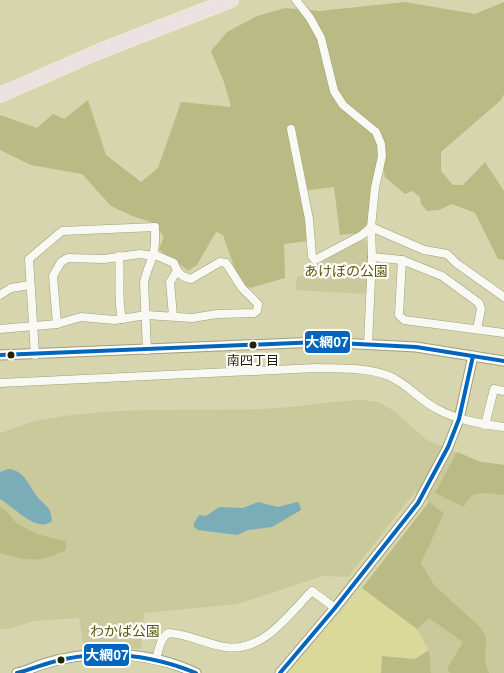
<svg xmlns="http://www.w3.org/2000/svg" width="504" height="673" viewBox="0 0 504 673" font-family="Helvetica,'Noto Sans JP',sans-serif">
	<rect width="100%" height="100%" fill="#d6d5ad"/>
	<path fill="#dad99a" d="M362,588L417,629L429,650L415,659L382,656L381,673H288Z"/>
	<g fill="#cac99c">
		<path d="M364,240L369,242L367,294L295,290L297,277L317,270V264L344,248Z"/>
		<path d="M361,400L379,402L394,411L427,440L481,462L504,465V673H431L429,650L417,629L433,601L395,575L444,513L415,492L348,577L323,576L238,604L144,613L141,649L102,646L84,648L79,618L35,621L7,629H0V433C13,429 26,423 40,420C111,406 190,411 263,409C295,408 328,401 361,400Z"/>
	</g>
	<g fill="#baba84">
		<path d="M405,2L475,14L504,2V94L501,100L441,152V171L453,185H463L485,162L504,191V260L498,259L475,213L452,204L439,210L427,211L421,204L420,197L412,191L405,194L385,177L381,154L370,221L360,233L340,235L334,187L301,191L308,241L284,244L285,278L250,288L242,284L237,275L223,235L216,232L197,265L188,271C179,262 166,257 159,249L164,237L154,223L132,216L111,206L82,174L31,165L0,150V115L37,128L53,114L64,119L88,100L106,155L141,182L158,168L181,102L231,107L224,82L211,51L227,32L257,16L285,8L319,11Z"/>
		<path d="M457,452L481,462L504,465V495C487,494 471,487 464,507L435,493Z"/>
		<path d="M429,502L444,513L421,563L434,585L479,626L486,636L485,662L489,673H450L447,669L463,642L429,618L417,629L362,588Z"/>
		<path d="M0,507C10,512 10,518 17,523C31,533 49,538 66,541V550C39,563 28,561 0,553Z"/>
		<path d="M429,650L431,673H381L382,656L415,659Z"/>
	</g>
	<g fill="#7aadb7">
		<path d="M8,469C24,470 28,484 36,495C44,506 51,505 52,521C37,534 13,506 0,499V472Z"/>
		<path d="M258,502L278,507L297,502L299,503L301,510L272,527L248,530L237,535L198,530L194,527V523L199,515L206,516L219,507L243,508Z"/>
	</g>
	<g fill="none" stroke-linecap="round" stroke-linejoin="round">
		<defs>
			<g id="minor">
				<path d="M296,0L310,18L321,38L334,91L343,105L376,132L381,144L382,156L375,188L371,227L372,257L368,344"/>
				<path d="M291,129L309,219L312,256L315,260L362,235L371,227L424,250L447,254L456,263L504,297"/>
				<path d="M119,256C121,278 117,298 122,319"/>
				<path d="M372,257L402,260L442,276L479,303L481,309L477,329"/>
				<path d="M402,260L399,315L404,320L504,333"/>
				<path d="M0,295L11,288L30,285"/>
				<path d="M173,316L170,282L177,271"/>
				<path d="M57,324L53,276L61,262L68,258L104,259L140,254L153,256"/>
				<path d="M0,329L57,324L81,317L115,320L146,315L192,318L217,314L254,313L257,311L258,304L242,288L226,263L220,262L191,279C181,277 177,272 174,263L153,254"/>
				<path d="M35,355L29,259L62,231L155,227C155,236 156,246 153,255C150,265 146,272 144,283L147,350"/>
				<path d="M0,383L316,368C339,369 367,367 389,376C408,384 419,400 437,409C457,420 481,424 504,427"/>
				<path d="M485,425L494,389L504,391"/>
				<path d="M156,659C159,650 160,637 169,633C188,634 206,644 225,647C263,653 288,615 312,591L335,608"/>
			</g>
			<g id="tertiary">
				<path d="M0,355L319,342L416,347L504,361"/>
				<path d="M17,673C27,671 36,666 46,663C96,649 149,651 196,673"/>
				<path d="M280,673L335,608L418,503L448,447L459,419L473,356"/>
			</g>
			<path id="motorway" d="M0,95L100,51L231,0"/>
		</defs>
		<use href="#minor" stroke="#9f9f7f" stroke-width="9"/>
		<use href="#tertiary" stroke="#9f9f7f" stroke-width="11"/>
		<use href="#motorway" stroke="#edecda" stroke-width="16"/>
		<use href="#minor" stroke="#f9f9f3" stroke-width="8"/>
		<use href="#tertiary" stroke="#f9f9f3" stroke-width="9"/>
		<use href="#motorway" stroke="#ebe1e0" stroke-width="14"/>
		<defs>
			<g id="bus-1">
				<path d="M0,355L319,342L416,347L504,361"/>
				<path d="M17,673C33,669 48,662 65,659C110,650 154,656 196,673"/>
				<path d="M280,673L335,608L418,503L448,447L459,419L473,356"/>
			</g>
		</defs>
		<use href="#bus-1" stroke="#fff" stroke-width="8"/>
		<use href="#bus-1" stroke="#0065bd" stroke-width="4"/>
	</g>
	<g fill="#222103" stroke="#fff" stroke-width="2">
		<circle cx="253" cy="345" r="4.5"/>
		<circle cx="11" cy="355" r="4.5"/>
		<circle cx="61" cy="660" r="4.5"/>
	</g>
	<g text-anchor="middle" dominant-baseline="central" stroke-width="4.5" stroke-linejoin="round" paint-order="stroke">
		<g font-size="13" fill="#222103" stroke="#fff">
			<text x="253" y="360">南四丁目</text>
		</g>
		<g font-size="14" fill="#5b5809" stroke="#fff">
			<text x="346" y="271">あけぼの公園</text>
			<text x="125" y="631">わかば公園</text>
		</g>
	</g>
	<g stroke="#fff" stroke-width="2">
		<rect x="304" y="330" width="47" height="24" rx="5" fill="#0065bd"/>
		<rect x="83" y="643" width="47" height="24" rx="5" fill="#0065bd"/>
	</g>
	<g font-size="14" text-anchor="middle" font-weight="bold" fill="#fff">
		<text x="327" y="347">大網07</text>
		<text x="107" y="660">大網07</text>
	</g>
</svg>
